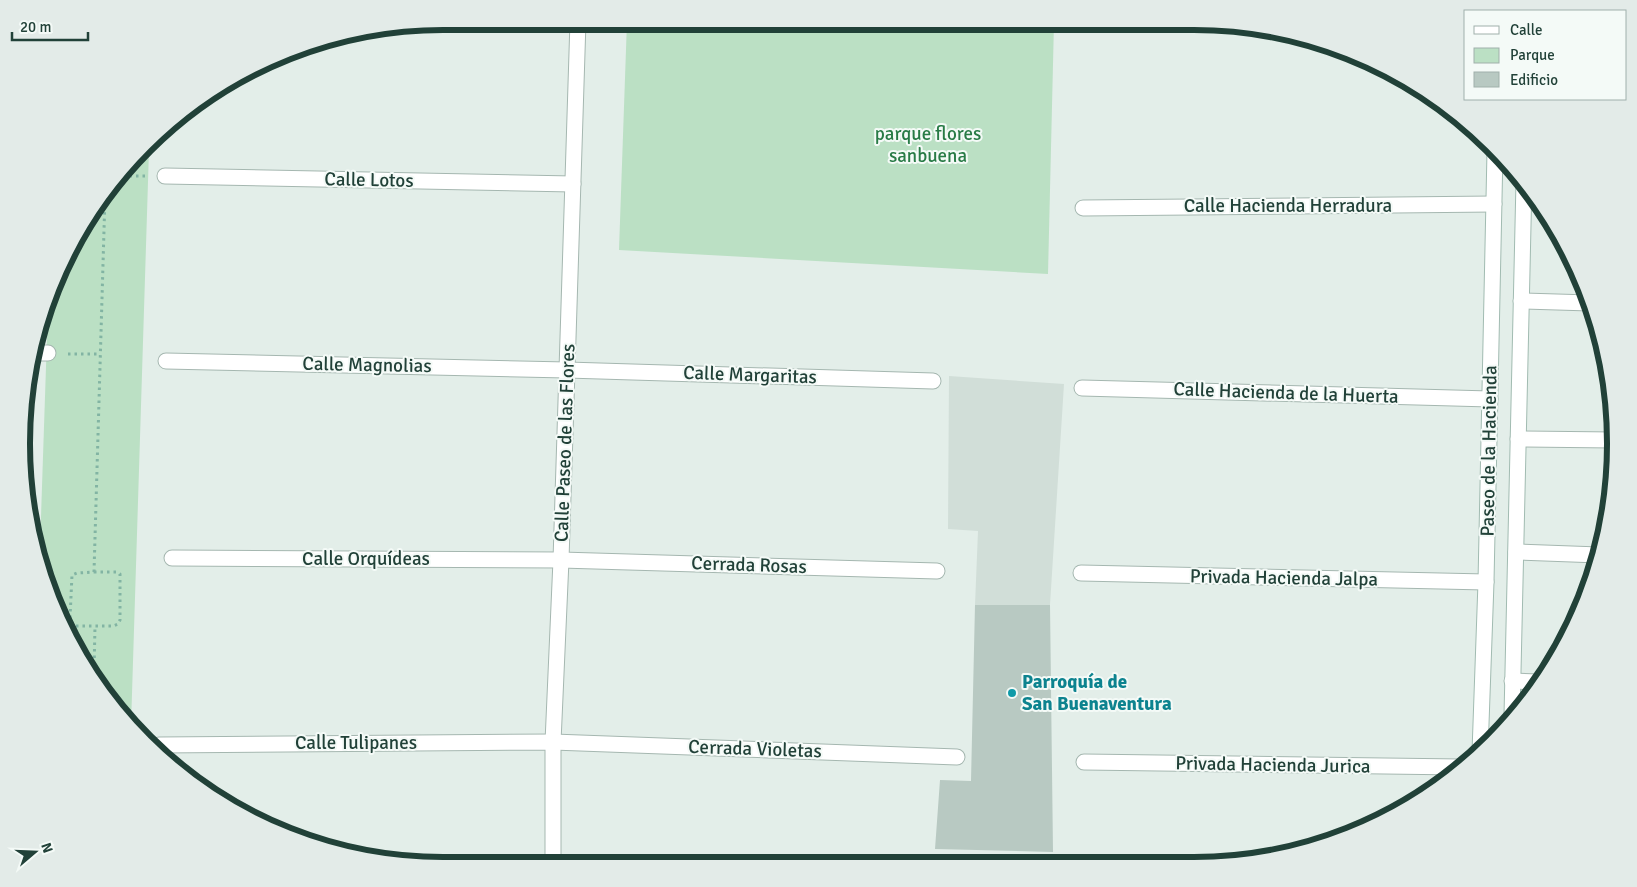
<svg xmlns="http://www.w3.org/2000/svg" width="1637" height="887" viewBox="0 0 1637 887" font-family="Signika,sans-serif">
	<rect width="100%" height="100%" fill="#e3eee9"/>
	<path fill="#d1ded8" d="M949,376L1064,384L1050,605H975L978,531L948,529Z"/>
	<g fill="#bbe0c4">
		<path d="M627,21L1054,22L1048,274L619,250Z"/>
		<path d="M149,149L131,726L126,722L54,605L40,547L48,307L92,209Z"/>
	</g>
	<path fill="#b8c9c2" d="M975,605H1050L1053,852L935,849L940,780L971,781Z"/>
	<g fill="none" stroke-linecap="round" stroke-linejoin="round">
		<defs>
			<g id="minor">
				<path d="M165,176L573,184"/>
				<path d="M1083,208L1494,204"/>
				<path d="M1521,301L1590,303"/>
				<path d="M34,353H48"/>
				<path d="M166,361L567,370L933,381"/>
				<path d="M1082,388L1490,399"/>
				<path d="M1518,439L1614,440"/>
				<path d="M1516,552L1599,555"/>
				<path d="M172,558L561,560L937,571"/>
				<path d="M1081,573L1486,582"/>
				<path d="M1512,681L1538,682"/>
				<path d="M159,745L553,742L957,757"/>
				<path d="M1084,762L1461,767"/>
				<path d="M553,864V742L561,560L578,21"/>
			</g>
			<g id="secondary">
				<path d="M1512,716L1524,181"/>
				<path d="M1480,752L1486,582L1495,151"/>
			</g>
		</defs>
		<use href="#minor" stroke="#a5b7b0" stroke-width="17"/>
		<use href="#secondary" stroke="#a1bbb1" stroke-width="17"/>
		<g stroke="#82b4a3" stroke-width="3" stroke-dasharray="2.5 4" stroke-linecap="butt">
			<path d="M123,176H145"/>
			<path d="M68,354H100"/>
			<path d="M94,572L105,196"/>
			<path d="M94,572H117L120,574V620L118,624L113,626H76L71,622L70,618L72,575L77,573Z"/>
			<path d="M94,671L95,626"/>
		</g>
		<use href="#minor" stroke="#fff" stroke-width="15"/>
		<use href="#secondary" stroke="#fff" stroke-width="15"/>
	</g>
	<circle fill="#0f9aa8" stroke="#f4faf7" stroke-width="2" cx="1012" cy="693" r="5"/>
	<g text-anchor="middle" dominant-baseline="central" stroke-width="4" stroke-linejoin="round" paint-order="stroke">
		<g font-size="19" fill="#287b46" stroke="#f4faf7">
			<text x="928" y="134">parque flores<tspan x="928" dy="22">sanbuena</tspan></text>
		</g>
		<g font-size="19" fill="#214138" stroke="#f4faf7">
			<text transform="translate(369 180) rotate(1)">Calle Lotos</text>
			<text x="1288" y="206">Calle Hacienda Herradura</text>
			<text transform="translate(367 365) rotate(1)">Calle Magnolias</text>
			<text transform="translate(750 375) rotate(2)">Calle Margaritas</text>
			<text transform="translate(1286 393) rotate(2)">Calle Hacienda de la Huerta</text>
			<text transform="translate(565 443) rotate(-88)">Calle Paseo de las Flores</text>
			<text transform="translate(1489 451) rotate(-89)">Paseo de la Hacienda</text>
			<text x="366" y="559">Calle Orquídeas</text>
			<text transform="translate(749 565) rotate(2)">Cerrada Rosas</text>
			<text transform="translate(1284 578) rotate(1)">Privada Hacienda Jalpa</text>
			<text x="356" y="743">Calle Tulipanes</text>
			<text transform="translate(755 749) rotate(2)">Cerrada Violetas</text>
			<text transform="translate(1273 765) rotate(1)">Privada Hacienda Jurica</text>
		</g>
		<g font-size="19" font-weight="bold" fill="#0d838f" stroke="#f4faf7" text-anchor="start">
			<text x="1022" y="682">Parroquía de<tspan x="1022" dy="22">San Buenaventura</tspan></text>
		</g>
	</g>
	<path d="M0 0H1637V887H0ZM443 30H1194A413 413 0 0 1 1607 443V444A413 413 0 0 1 1194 857H443A413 413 0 0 1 30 444V443A413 413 0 0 1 443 30Z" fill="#e3ebe8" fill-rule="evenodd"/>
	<path fill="none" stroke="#214138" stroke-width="6" d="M443 30H1194A413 413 0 0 1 1607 443V444A413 413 0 0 1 1194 857H443A413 413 0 0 1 30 444V443A413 413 0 0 1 443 30Z"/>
	<rect x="1464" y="10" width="162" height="90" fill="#f4faf7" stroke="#a0b0ab"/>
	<rect x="1474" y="26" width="25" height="8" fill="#ffffff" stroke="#a0b0ab"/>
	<text x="1510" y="35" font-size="15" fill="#214138">Calle</text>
	<rect x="1474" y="48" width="25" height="15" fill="#bbe0c4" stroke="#a0b0ab"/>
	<text x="1510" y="60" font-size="15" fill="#214138">Parque</text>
	<rect x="1474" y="72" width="25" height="15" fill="#b8c9c2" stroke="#a0b0ab"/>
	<text x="1510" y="85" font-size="15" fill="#214138">Edificio</text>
	<g transform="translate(35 852) rotate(71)" stroke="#f4faf7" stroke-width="4" paint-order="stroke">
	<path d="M0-4L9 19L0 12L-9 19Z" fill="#214138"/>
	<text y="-8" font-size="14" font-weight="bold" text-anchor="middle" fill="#214138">N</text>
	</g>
	<path d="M12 32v8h76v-8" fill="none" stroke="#214138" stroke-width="2.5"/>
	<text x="20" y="32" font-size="15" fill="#214138" stroke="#f4faf7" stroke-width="4" paint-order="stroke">20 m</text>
</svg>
